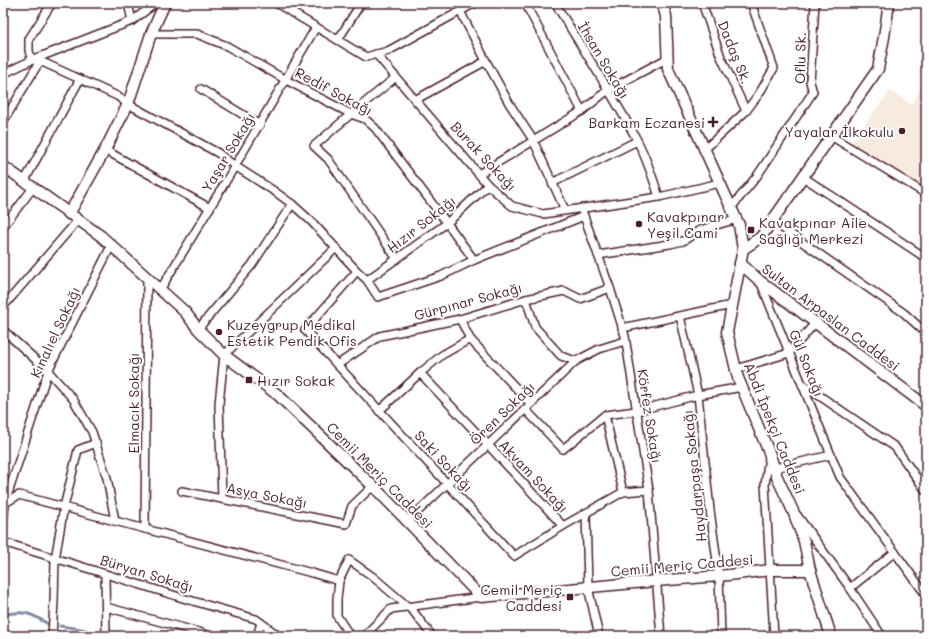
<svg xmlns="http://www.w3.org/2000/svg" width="929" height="639" viewBox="0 0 929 639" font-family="Mali,sans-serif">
	<rect width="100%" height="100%" fill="#fff"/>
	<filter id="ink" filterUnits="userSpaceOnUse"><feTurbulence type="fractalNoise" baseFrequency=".025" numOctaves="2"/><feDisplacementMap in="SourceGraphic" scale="8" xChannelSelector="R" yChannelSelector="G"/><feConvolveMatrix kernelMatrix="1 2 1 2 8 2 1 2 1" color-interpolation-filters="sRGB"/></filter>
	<g filter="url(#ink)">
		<path fill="#f7ebdf" d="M924,85L926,86V188L850,144L890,91L911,104Z"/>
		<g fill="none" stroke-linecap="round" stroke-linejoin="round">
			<g stroke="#858ca5" stroke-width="3">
				<path d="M3,615C23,610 31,613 48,624"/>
				<path d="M60,626L81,629L99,634"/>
			</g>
			<defs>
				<g id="street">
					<path d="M52,3L29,39V51L32,60L40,61L117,96L128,104L218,153L235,166L274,191L292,204L311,221L357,271L367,280L378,297L441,276L474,260L584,216"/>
					<path d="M128,3L132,21"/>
					<path d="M276,3L366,57L388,51L475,3"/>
					<path d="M525,3L582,111"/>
					<path d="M555,3C582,48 612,93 637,140C646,157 653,178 659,197"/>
					<path d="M702,3L721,57L746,111"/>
					<path d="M460,11L486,61L509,103L533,140L565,210"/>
					<path d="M292,13L294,3"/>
					<path d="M151,34H197L227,46L286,80L351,114L365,119L375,128L447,223L474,260"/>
					<path d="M338,40L361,3"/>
					<path d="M376,54L488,185L512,206L543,214L659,197L720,183"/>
					<path d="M3,74L32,60L132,21L156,3"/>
					<path d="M396,77L351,114L314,146L328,159L397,259"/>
					<path d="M201,89L260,125"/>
					<path d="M415,100L486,61"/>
					<path d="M3,122L40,61"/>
					<path d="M831,136L926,194"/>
					<path d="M705,149L746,111L759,94L774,68L751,3"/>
					<path d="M105,150L210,208"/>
					<path d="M479,174L582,111L608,90L668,58"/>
					<path d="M803,177L926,258"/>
					<path d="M24,182L80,79"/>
					<path d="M552,183L637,141"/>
					<path d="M581,208L610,288L625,336L649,490L661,636"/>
					<path d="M731,208L757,176L813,92L810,82L815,3"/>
					<path d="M772,221L904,313L926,333"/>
					<path d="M3,227L33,188"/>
					<path d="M598,255L670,244L683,241L700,230L737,219"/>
					<path d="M357,271L305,330L514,556L563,526L623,492L649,490"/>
					<path d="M367,280L447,223L488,185"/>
					<path d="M760,281L840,477L926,595"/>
					<path d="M160,290L235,166L316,27"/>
					<path d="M526,299L535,327L561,356L576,361"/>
					<path d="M3,307L78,220"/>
					<path d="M680,316L698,395L710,510L719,576L721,636"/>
					<path d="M460,319L470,339L531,404"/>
					<path d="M622,328L732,305"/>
					<path d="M198,329L252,265L292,204"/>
					<path d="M3,330L48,371L73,399L92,432L107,478L115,521"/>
					<path d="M337,365L380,336L460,319L526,299L564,291L580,299L610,288"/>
					<path d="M736,369L789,353L815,323"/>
					<path d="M420,373L488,445L563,526"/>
					<path d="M802,384L895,447L926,491"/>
					<path d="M525,409L563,449L605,415L636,411L698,395L742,387"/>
					<path d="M379,411L420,373L442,355L470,339"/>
					<path d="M605,415L623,492"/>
					<path d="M769,457L765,484L774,636"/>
					<path d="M775,468L831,455"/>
					<path d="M182,491L346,524L352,506L373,486"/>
					<path d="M222,499L219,404L224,355L336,248"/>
					<path d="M3,503H5L19,495L115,521L312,573L339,581"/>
					<path d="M586,513L588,587L599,636"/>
					<path d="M797,515L850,588L882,636"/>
					<path d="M408,521L576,361L599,349L625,341"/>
					<path d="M3,524L5,503L48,371L111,246"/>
					<path d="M145,529L147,278"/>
					<path d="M3,542L186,599L256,619L279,636"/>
					<path d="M105,575L106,636"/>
					<path d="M850,588L895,552"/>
					<path d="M106,607L202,633L208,636"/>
					<path d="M52,636L54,602L55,559L64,507L78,450L96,443"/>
					<path d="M257,636L261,623"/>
					<path d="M350,636L337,616V599L339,581L349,560L372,576L413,611L432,636"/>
					<path d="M364,636L391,609L481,597"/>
				</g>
				<g id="secondary">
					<path d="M662,3L666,16L668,69L739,225L743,249L727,332L738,378L770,455L777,477L793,511L804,541L810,570L831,636"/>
					<path d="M3,166L101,236L185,312L198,329L224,355L278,395L376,489L481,597L656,581L719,576L771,570H810"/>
					<path d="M69,214L105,150L128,104L151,34L165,3"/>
					<path d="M743,249L761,237L878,69L884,37L889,3"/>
					<path d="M740,263L760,281L926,406"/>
				</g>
			</defs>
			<use href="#street" stroke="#4a1f2b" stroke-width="10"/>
			<use href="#secondary" stroke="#4a1f2b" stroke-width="13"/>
			<use href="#street" stroke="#fff" stroke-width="7"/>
			<use href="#secondary" stroke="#fff" stroke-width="10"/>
		</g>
	</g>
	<g fill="#4a1f2b" stroke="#fff" stroke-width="1.5">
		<path d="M711 116h4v4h4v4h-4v4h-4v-4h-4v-4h4z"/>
		<circle cx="902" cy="131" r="4"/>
		<circle cx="639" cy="224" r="4"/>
		<rect x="747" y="226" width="8" height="8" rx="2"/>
		<circle cx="219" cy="332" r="4"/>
		<rect x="245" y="376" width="8" height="8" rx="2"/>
		<rect x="566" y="593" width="8" height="8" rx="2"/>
	</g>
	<g text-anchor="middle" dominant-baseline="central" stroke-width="4" stroke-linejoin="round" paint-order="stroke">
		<g font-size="14" fill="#4a1f2b" stroke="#fff">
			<text transform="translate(735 52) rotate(68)">Dadaş Sk.</text>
			<text transform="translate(800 58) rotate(-89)">Oflu Sk.</text>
			<text transform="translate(604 60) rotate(59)">İhsan Sokağı</text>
			<text transform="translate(334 91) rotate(28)">Redif Sokağı</text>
			<text transform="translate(228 152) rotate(-59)">Yaşar Sokağı</text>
			<text transform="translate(484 156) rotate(47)">Burak Sokağı</text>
			<text transform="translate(421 224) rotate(-38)">Hızır Sokağı</text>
			<text transform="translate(468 301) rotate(-15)">Gürpınar Sokağı</text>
			<text transform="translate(831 317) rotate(37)">Sultan Arpaslan Caddesi</text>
			<text transform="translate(55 332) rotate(-65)">Kınalıel Sokağı</text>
			<text transform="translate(807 363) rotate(68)">Gül Sokağı</text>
			<text transform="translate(133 403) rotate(-90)">Elmacık Sokağı</text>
			<text transform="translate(502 413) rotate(-44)">Ören Sokağı</text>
			<text transform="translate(650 416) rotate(81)">Körfez Sokağı</text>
			<text transform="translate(775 428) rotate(68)">Abdi İpekçi Caddesi</text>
			<text transform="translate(444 461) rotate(47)">Saki Sokağı</text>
			<text transform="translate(380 475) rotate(45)">Cemii Meriç Caddesi</text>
			<text transform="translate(534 476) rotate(47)">Akvam Sokağı</text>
			<text transform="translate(694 476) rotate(-96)">Haydarpaşa Sokağı</text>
			<text transform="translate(267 495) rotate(11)">Asya Sokağı</text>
			<text transform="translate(682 565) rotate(-5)">Cemii Meriç Caddesi</text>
			<text transform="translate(147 573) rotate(17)">Büryan Sokağı</text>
		</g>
		<g font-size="14" fill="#4a1f2b" stroke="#fff" text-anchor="start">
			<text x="705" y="122" text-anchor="end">Barkam Eczanesi</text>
			<text x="894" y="131" text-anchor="end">Yayalar İlkokulu</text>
			<text x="647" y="216">Kavakpınar<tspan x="647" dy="16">Yeşil Cami</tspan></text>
			<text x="759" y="222">Kavakpınar Aile<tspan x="759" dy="16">Sağlığı Merkezi</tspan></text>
			<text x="227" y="324">Kuzeygrup Medikal<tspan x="227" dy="16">Estetik Pendik Ofis</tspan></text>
			<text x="257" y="380">Hızır Sokak</text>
			<text x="562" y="589" text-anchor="end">Cemil Meriç<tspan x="562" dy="16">Caddesi</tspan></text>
		</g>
	</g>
	<rect width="929" height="639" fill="none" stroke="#fff" stroke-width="16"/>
	<rect x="8" y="8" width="913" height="623" fill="none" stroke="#4a1f2b" stroke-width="1.5" filter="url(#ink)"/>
</svg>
